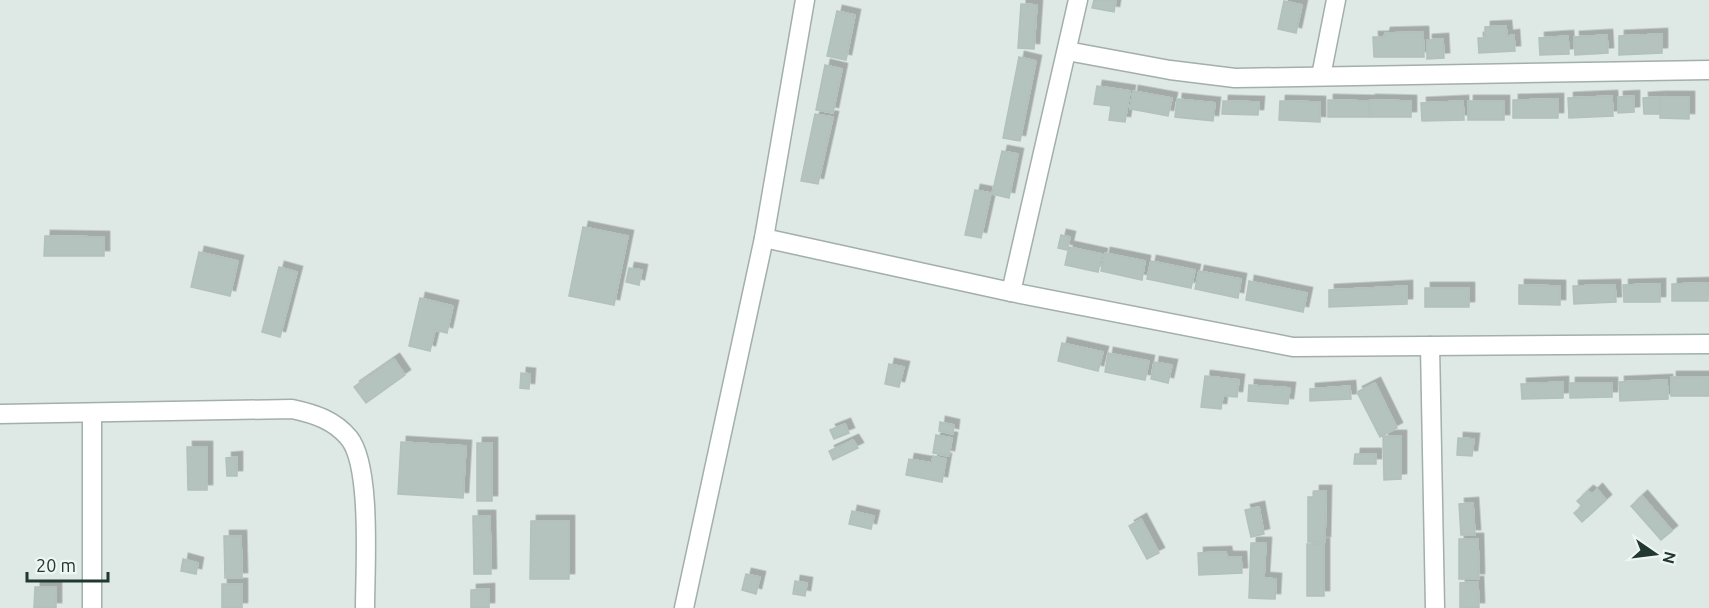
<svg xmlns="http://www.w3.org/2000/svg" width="1709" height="608" viewBox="0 0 1709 608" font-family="Ubuntu,sans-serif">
	<defs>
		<filter id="shadow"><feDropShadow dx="5.5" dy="-5.5" stdDeviation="0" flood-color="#0004"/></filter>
	</defs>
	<rect width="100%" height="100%" fill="#dee8e4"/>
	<g fill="#b4c3bd" stroke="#b1c1bb" stroke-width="1.5" filter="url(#shadow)">
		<path d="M1094,0H1116L1114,12L1092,8Z"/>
		<path d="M1284,1L1302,5L1296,33L1278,29Z"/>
		<path d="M1021,4L1037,5L1034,49L1018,48Z"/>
		<path d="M837,11L855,15L846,60L827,56Z"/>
		<path d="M1506,26L1507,36L1514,35L1515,51L1479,53L1478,38H1485V27Z"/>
		<path d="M1423,32L1424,57H1374L1373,37H1384L1385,33Z"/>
		<path d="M1662,34V53L1619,55V36Z"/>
		<path d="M1607,35L1608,53L1575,55L1574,37Z"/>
		<path d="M1568,36L1569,54L1540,55L1539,38Z"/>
		<path d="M1443,39L1444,58L1427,59V40Z"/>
		<path d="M1019,57L1036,61L1020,141L1003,138Z"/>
		<path d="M825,65L842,69L833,113L816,110Z"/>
		<path d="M1097,86L1130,91L1125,122L1109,120L1111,106L1094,104Z"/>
		<path d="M1133,91L1172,98L1168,116L1130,109Z"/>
		<path d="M1612,96L1613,116L1569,118L1568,98Z"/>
		<path d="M1634,96V112L1618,113V97Z"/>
		<path d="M1659,97V114H1644L1643,98Z"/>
		<path d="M1660,97H1689V119L1660,118Z"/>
		<path d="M1177,99L1215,103L1213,121L1175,117Z"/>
		<path d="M1558,99V118H1513V100Z"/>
		<path d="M1328,100L1369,101V117H1328Z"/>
		<path d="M1370,100L1411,101V117H1370Z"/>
		<path d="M1223,101L1259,102L1258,115L1222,114Z"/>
		<path d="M1280,101L1320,102V122L1279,120Z"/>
		<path d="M1463,101L1464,120L1422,121L1421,103Z"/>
		<rect x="1468" y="101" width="36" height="19"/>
		<path d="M815,114L833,117L818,184L801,181Z"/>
		<path d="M1002,151L1018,154L1009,198L992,194Z"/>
		<path d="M975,190L991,193L981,238L965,235Z"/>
		<path d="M583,227L628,236L614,305L569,296Z"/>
		<path d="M1061,235L1070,237L1067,250L1058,248Z"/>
		<path d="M45,236L104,237V256H44Z"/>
		<path d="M1069,247L1102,254L1098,272L1065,265Z"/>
		<path d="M199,252L238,261L230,296L191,287Z"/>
		<path d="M1105,253L1145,261L1142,280L1101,271Z"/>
		<path d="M1151,261L1195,270L1191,288L1147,279Z"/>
		<path d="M279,267L297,272L280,337L262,332Z"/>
		<path d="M629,268L642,270L639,285L626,282Z"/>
		<path d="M1199,271L1241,279L1238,298L1195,289Z"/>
		<path d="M1249,281L1307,293L1303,312L1246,300Z"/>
		<path d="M1708,283V301H1672V284Z"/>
		<path d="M1660,284V302H1624L1623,285Z"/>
		<path d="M1519,285L1560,286V305L1519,304Z"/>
		<path d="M1615,285L1616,302L1574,304L1573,286Z"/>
		<path d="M1407,286V304L1329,307V290Z"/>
		<rect x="1425" y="288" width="44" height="19"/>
		<path d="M420,298L453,306L447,333L435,330L430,351L409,346Z"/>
		<path d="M1062,343L1103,352L1098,371L1058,361Z"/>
		<path d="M1108,353L1149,361L1145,380L1105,372Z"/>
		<path d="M394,359L405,375L366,403L354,387Z"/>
		<path d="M1154,362L1172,365L1168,383L1151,379Z"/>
		<path d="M889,364L904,367L899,387L885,384Z"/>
		<path d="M521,373L530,374L529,389L520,388Z"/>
		<path d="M1205,376L1239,380L1237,397L1223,396L1221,409L1201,407Z"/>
		<rect x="1671" y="377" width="38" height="19"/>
		<path d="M1667,380L1668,399L1620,401L1619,382Z"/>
		<path d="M1563,382V398L1522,399L1521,384Z"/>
		<path d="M1375,383L1397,428L1380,437L1357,392Z"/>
		<path d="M1570,383H1612V397L1570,398Z"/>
		<path d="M1249,385L1290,388L1288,404L1248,401Z"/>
		<path d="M1350,386L1351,399L1310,401V389Z"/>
		<path d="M940,422L954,425L953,434L939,431Z"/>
		<path d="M845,424L849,433L834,439L830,430Z"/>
		<path d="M936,435L952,438L949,456L933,453Z"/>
		<path d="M1383,436H1401V479L1384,480Z"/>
		<path d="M1458,438L1474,439L1472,456L1457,455Z"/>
		<path d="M853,440L858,448L833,460L829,451Z"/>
		<path d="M401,442L466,446L463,498L398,494Z"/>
		<rect x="477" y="443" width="15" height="58"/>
		<path d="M187,447H207V490H188Z"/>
		<path d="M1355,454H1376V464H1354Z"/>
		<path d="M933,456L946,459L942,482L906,475L909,459L932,463Z"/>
		<path d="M237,457V476H227L226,458Z"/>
		<path d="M1597,489L1606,500L1582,522L1574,513L1582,506L1577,501L1588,491L1592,494Z"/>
		<path d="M1314,491H1326L1325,542H1308V497H1314Z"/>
		<path d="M1642,496L1672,531L1661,540L1631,506Z"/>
		<path d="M1473,503L1475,535H1461L1459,504Z"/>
		<path d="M1259,507L1264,534L1251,537L1245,510Z"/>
		<path d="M852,511L874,516L871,529L849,524Z"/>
		<path d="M473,516H490L491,574H474Z"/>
		<path d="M1141,519L1159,553L1147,559L1129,526Z"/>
		<path d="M531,521H569V579H530Z"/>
		<path d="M224,536H241L242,578H225Z"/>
		<path d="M1459,539H1478L1479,579H1459Z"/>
		<path d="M1251,543H1266L1264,578L1276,579L1275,599L1249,598Z"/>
		<rect x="1307" y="544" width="17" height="52"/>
		<path d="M1226,552L1227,557H1241L1242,573L1199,575L1198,553Z"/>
		<path d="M183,559L198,563L196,574L181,571Z"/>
		<path d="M746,574L760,577L756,594L742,590Z"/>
		<path d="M795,581L807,583L805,596L793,594Z"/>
		<path d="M1478,582L1479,608H1460V583Z"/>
		<rect x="222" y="584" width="20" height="24"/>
		<path d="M35,587H56V608H34Z"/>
		<path d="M489,589V608H471V590Z"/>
	</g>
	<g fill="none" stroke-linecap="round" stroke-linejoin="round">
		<defs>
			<g id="minor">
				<path d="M1067,51L1170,70L1235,78L1709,70"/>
				<path d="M1321,76L1336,0"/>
				<path d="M764,238L1011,292L1293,347L1709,344"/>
				<path d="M1011,292L1078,0"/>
				<path d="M1430,346L1435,608"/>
				<path d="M0,414L292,409C315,414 334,420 349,438C372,466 365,570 365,608"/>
				<path d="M92,414V608"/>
			</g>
			<path id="tertiary" d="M684,608L764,238L805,0"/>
		</defs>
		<use href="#minor" stroke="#a2afab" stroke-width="21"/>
		<use href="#tertiary" stroke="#a2afab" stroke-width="21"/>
		<use href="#minor" stroke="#fff" stroke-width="18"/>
		<use href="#tertiary" stroke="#fff" stroke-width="18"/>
	</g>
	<g transform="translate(1655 554) rotate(104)" stroke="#eef6f2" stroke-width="4.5" paint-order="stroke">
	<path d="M0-4.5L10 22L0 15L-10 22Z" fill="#213731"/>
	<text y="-9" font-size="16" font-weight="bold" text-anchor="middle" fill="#213731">N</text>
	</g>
	<path d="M27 572v9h81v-9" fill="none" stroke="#213731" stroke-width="3"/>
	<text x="36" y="572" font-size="18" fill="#213731" stroke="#eef6f2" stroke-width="4.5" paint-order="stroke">20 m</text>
</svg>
